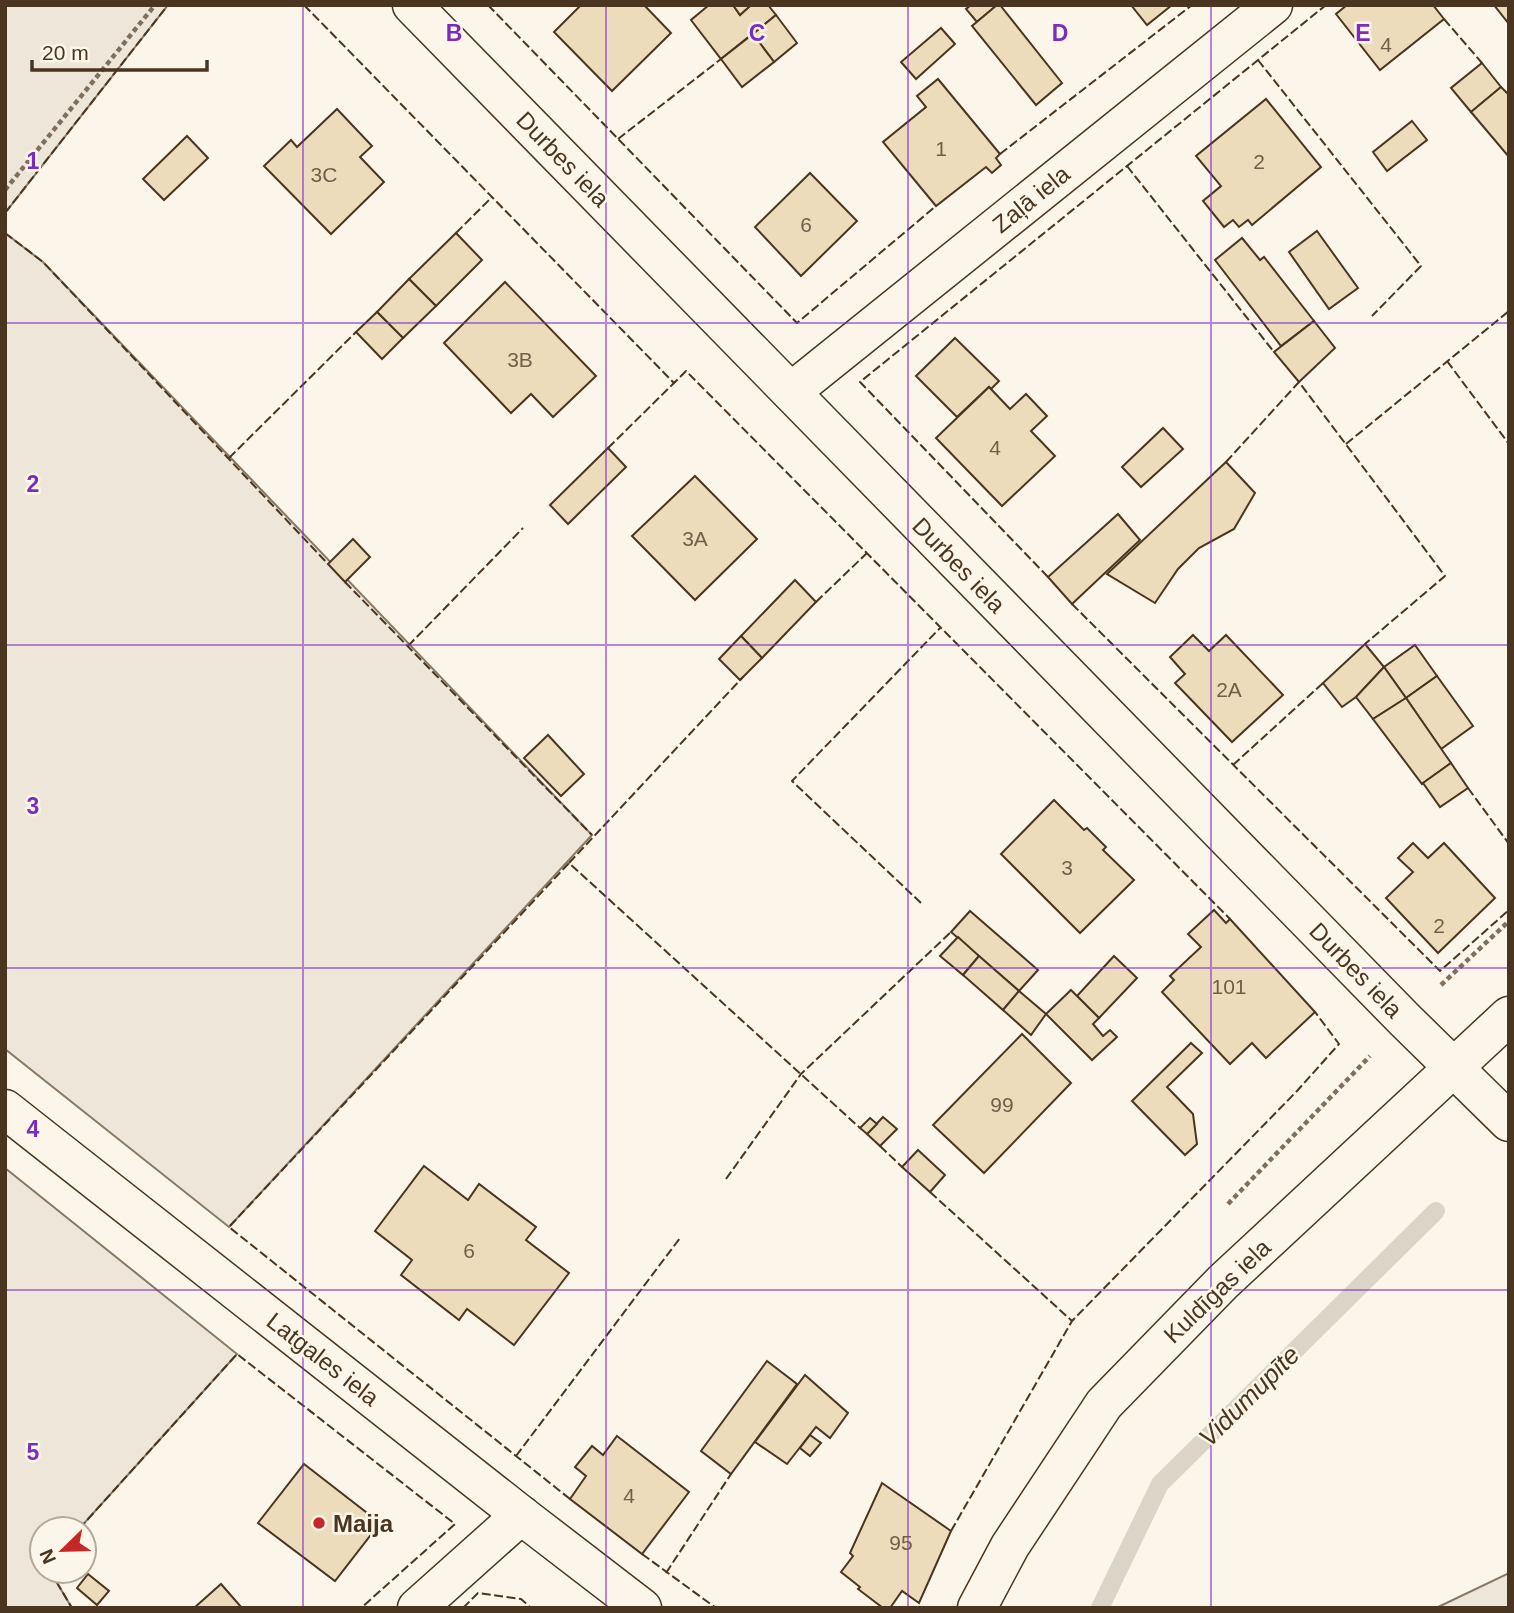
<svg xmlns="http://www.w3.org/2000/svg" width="1514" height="1613" viewBox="0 0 1514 1613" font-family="Helvetica,sans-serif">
	<rect width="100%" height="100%" fill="#fbf6e9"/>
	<g fill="#ede6d9" stroke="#887966" stroke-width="2">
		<path d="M5,5H168L5,213Z"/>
		<path d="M5,233L43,262L592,835L229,1227L5,1049Z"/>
		<path d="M5,1168L237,1354L79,1529H42V1571H50L72,1608H5Z"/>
	</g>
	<path fill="#ede7d9" stroke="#887966" stroke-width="2" d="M1509,1573V1608H1436Z"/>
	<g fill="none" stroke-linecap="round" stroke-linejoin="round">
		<path stroke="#dcd4c6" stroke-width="18" d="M1100,1608L1160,1484L1436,1211"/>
	</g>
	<g fill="#ecdcbc" stroke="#4a3520" stroke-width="2">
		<path d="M581,5H644L671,33L612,91L554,32Z"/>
		<path d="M709,5H733L740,15L751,5H768L776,15L721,59L691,20Z"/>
		<path d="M733,5H751L740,15Z"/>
		<path d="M971,5H997L977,22L966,9Z"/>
		<path d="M997,5H1000L1062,83L1036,105L972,26Z"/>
		<path d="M1131,5H1172L1147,25Z"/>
		<path d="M1347,5H1433L1444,19L1380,70L1336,14Z"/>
		<path d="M1494,5H1509V24Z"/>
		<path d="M776,15L797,43L774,62L753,34Z"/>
		<path d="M941,28L955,44L916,79L901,62Z"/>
		<path d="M753,34L774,62L742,87L721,59Z"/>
		<path d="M1482,63L1501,87L1471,112L1451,88Z"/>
		<path d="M938,79L1000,154L996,158L1001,165L992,173L986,167L936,206L883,142L926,107L917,96Z"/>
		<path d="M1501,87L1509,95V157L1471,112Z"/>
		<path d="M1266,99L1321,167L1252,225L1248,220L1239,227L1233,220L1224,227L1203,201L1221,186L1196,156Z"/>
		<path d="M337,109L372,146L360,157L384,182L331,234L264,166L291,140L297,147Z"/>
		<path d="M1412,121L1427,140L1387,171L1373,152Z"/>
		<path d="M187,136L208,158L164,200L143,179Z"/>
		<path d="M810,173L857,221L801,276L755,227Z"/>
		<path d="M1317,231L1358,288L1329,309L1289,252Z"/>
		<path d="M456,233L482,260L436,306L409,279Z"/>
		<path d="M1242,238L1260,260L1264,257L1314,321L1281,346L1215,260Z"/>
		<path d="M409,279L436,306L403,338L377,312Z"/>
		<path d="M505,282L596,376L553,417L531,394L511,413L444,343Z"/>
		<path d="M377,312L403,338L382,359L356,332Z"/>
		<path d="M1314,321L1335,348L1299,382L1274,352Z"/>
		<path d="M955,338L999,381L991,389L989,387L957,417L916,376Z"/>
		<path d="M989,387L1010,409L1026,394L1047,416L1031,431L1055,456L1002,506L936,438Z"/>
		<path d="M1163,428L1183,449L1141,487L1122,467Z"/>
		<path d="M608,448L626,467L568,524L550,505Z"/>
		<path d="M1226,462L1255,493L1234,529L1199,548L1178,569L1155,603L1107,574Z"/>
		<path d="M695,476L757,539L695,600L632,536Z"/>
		<path d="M1118,514L1140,540L1072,604L1048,577Z"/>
		<path d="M353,539L370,557L345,582L328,564Z"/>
		<path d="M795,580L816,602L762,658L741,636Z"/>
		<path d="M1193,635L1209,651L1226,635L1283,695L1232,742L1175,683L1185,674L1170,657Z"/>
		<path d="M741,636L762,658L740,680L719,659Z"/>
		<path d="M1365,644L1384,667L1356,697L1342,707L1323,683Z"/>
		<path d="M1415,645L1437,676L1406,698L1384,667Z"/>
		<path d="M1384,667L1406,698L1373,719L1356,697Z"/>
		<path d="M1437,676L1473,726L1441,749L1406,698Z"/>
		<path d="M1406,698L1451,763L1422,784L1373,719Z"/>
		<path d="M548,735L584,774L561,796L524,758Z"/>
		<path d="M1451,763L1468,788L1440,807L1423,783Z"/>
		<path d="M1054,800L1084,830L1087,828L1106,847L1103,850L1134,880L1080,933L1001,854Z"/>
		<path d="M1413,843L1428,858L1444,843L1495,898L1438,953L1386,898L1413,872L1398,858Z"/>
		<path d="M1214,910L1226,923L1230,919L1315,1012L1266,1058L1252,1043L1230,1064L1162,992L1174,980L1170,976L1201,947L1188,934Z"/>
		<path d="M970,911L1038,970L1019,991L951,932Z"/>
		<path d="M958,937L979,956L963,975L940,956Z"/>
		<path d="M979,956L1019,991L1003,1010L963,975Z"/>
		<path d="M1114,956L1137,978L1099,1018L1077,996Z"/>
		<path d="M1071,990L1099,1018L1093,1024L1103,1036L1110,1030L1117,1037L1092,1060L1046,1014Z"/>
		<path d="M1019,991L1046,1014L1031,1035L1003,1010Z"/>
		<path d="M1022,1034L1071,1083L984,1173L933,1125Z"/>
		<path d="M1191,1043L1202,1053L1167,1087L1193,1114L1197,1144L1185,1155L1132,1101Z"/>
		<path d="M883,1117L897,1129L880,1146L867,1134Z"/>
		<path d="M870,1118L877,1124L867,1134L860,1128Z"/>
		<path d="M918,1150L945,1175L930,1192L902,1167Z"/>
		<path d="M424,1166L468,1200L479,1184L536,1227L526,1240L569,1273L514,1345L467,1309L459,1320L401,1275L412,1260L375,1231Z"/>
		<path d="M767,1361L797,1384L731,1474L701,1451Z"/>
		<path d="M805,1375L848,1413L830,1438L816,1427L787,1464L755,1442Z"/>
		<path d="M810,1435L821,1443L810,1456L800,1448Z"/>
		<path d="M617,1436L689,1492L642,1554L570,1499L586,1476L575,1467L592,1446L603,1455Z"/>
		<path d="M304,1464L380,1523L335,1581L258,1523Z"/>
		<path d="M882,1483L951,1531L919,1603L902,1591L890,1608H883L858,1589L860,1587L841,1572L853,1556L850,1553Z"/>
		<path d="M88,1574L109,1591L97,1605L77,1588Z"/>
		<path d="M221,1584L242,1608H194Z"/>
	</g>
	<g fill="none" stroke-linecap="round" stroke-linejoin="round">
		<defs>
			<g id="minor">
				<path d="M791,392L1273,5"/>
				<path d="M417,1608L521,1515"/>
			</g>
			<g id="tertiary">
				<path d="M5,1109L521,1515L642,1608"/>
				<path d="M977,1608L1010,1546L1104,1404L1223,1282L1509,1016"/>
			</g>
			<path id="primary" d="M412,5L1405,1020L1509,1122"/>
		</defs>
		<use href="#minor" stroke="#4a3520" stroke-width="41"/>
		<use href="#tertiary" stroke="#4a3520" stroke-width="41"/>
		<use href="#primary" stroke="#4a3520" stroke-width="41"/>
		<g stroke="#7f6f5c" stroke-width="4.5" stroke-dasharray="5 3.5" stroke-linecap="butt">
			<path d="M5,190L155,5"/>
			<path d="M1441,985L1509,921"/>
			<path d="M1228,1204L1370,1056"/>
		</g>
		<use href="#minor" stroke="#fbf6e9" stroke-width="38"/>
		<use href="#tertiary" stroke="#fbf6e9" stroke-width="38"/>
		<use href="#primary" stroke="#fbf6e9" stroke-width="38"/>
		<g stroke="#4a3520" stroke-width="2" stroke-dasharray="9 3.5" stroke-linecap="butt">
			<path d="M304,5L674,383L686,371L1230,919"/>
			<path d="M488,5L797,323L936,206"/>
			<path d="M1444,19L1482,63"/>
			<path d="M1258,60L1421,266L1372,316"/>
			<path d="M618,139L721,59"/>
			<path d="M1000,154L1192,5"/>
			<path d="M1127,166L1274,352"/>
			<path d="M5,213L168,5"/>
			<path d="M5,233L43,262L328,564"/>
			<path d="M456,233L492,197"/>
			<path d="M1447,361L1509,444"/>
			<path d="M1346,444L1509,311"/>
			<path d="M608,448L674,383"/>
			<path d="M229,458L356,332"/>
			<path d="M1226,462L1299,382L1445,576L1365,644"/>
			<path d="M1048,577L860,382L1326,5"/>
			<path d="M345,582L592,835"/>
			<path d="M816,602L867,553"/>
			<path d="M1072,604L1440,971L1509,910"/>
			<path d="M408,646L523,528"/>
			<path d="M1233,765L1323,683"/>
			<path d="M1468,788L1509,844"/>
			<path d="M569,863L743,677"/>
			<path d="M921,903L792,781L940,628"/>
			<path d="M880,1146L902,1167"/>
			<path d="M726,1179L801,1074L951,932"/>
			<path d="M930,1192L1072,1321"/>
			<path d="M516,1456L680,1238"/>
			<path d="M570,1499L229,1227L569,863L860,1128"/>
			<path d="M79,1529L237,1354L455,1524L361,1608"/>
			<path d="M951,1531L1072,1321L1297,1091L1339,1044L1315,1012"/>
			<path d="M642,1554L716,1608"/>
			<path d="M50,1571L72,1608"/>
			<path d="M666,1573L731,1474"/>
			<path d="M463,1608L478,1593L521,1599L531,1608"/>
		</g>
	</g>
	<path fill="none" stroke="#7b2cbf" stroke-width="2" stroke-opacity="0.55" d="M303,5V1608M606,5V1608M908,5V1608M1211,5V1608M5,323H1509M5,645H1509M5,968H1509M5,1290H1509"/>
	<circle fill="#c62828" stroke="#fbf6e9" stroke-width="2.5" cx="319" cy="1523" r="7"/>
	<g text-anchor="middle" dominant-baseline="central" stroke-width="5" stroke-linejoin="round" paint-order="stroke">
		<g font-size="21" fill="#725f47">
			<text x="1386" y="44">4</text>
			<text x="941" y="148">1</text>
			<text x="1259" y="161">2</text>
			<text x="324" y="174">3C</text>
			<text x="806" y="224">6</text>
			<text x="520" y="359">3B</text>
			<text x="995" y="447">4</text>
			<text x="695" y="538">3A</text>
			<text x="1229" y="689">2A</text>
			<text x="1067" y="867">3</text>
			<text x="1439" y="925">2</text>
			<text x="1229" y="986">101</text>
			<text x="1002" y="1104">99</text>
			<text x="469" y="1250">6</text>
			<text x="629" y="1495">4</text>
			<text x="901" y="1542">95</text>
		</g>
		<g font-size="24" fill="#4a3520" stroke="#fbf6e9">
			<text transform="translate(563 159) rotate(46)">Durbes iela</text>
			<text transform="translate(1031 199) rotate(-39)">Zaļā iela</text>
			<text transform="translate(959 565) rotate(46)">Durbes iela</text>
			<text transform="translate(1356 970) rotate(46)">Durbes iela</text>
			<text transform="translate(1217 1291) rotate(-44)">Kuldīgas iela</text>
			<text transform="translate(323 1359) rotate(38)">Latgales iela</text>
		</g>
		<g font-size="24" font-weight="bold" fill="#4a3520" stroke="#fbf6e9" text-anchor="start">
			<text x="333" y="1523">Maija</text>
		</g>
		<g font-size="26" font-style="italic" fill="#4a3520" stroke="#fbf6e9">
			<text transform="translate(1249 1396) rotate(-45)">Vidumupīte</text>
		</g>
	</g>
	<g font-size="23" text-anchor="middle" font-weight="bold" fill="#7b2cbf" stroke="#fbf6e9" stroke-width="5" stroke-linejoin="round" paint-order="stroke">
		<text x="454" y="41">B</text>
		<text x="757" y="41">C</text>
		<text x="1060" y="41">D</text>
		<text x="1363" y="41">E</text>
		<text x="33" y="169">1</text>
		<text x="33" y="492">2</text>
		<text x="33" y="814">3</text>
		<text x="33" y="1137">4</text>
		<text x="33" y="1460">5</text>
	</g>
	<rect width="1514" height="1613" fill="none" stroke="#4a3520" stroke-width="14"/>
	<g transform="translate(63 1550) rotate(247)"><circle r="33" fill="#fbf6e9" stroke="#b4a999" stroke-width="2"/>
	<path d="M0-5L12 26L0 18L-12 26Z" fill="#c62828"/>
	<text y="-10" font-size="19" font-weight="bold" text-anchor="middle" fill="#4a3520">N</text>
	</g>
	<path d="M32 60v10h175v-10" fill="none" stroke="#4a3520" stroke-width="3.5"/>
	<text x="42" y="60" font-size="21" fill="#4a3520" stroke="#fbf6e9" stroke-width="5" paint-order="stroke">20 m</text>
</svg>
